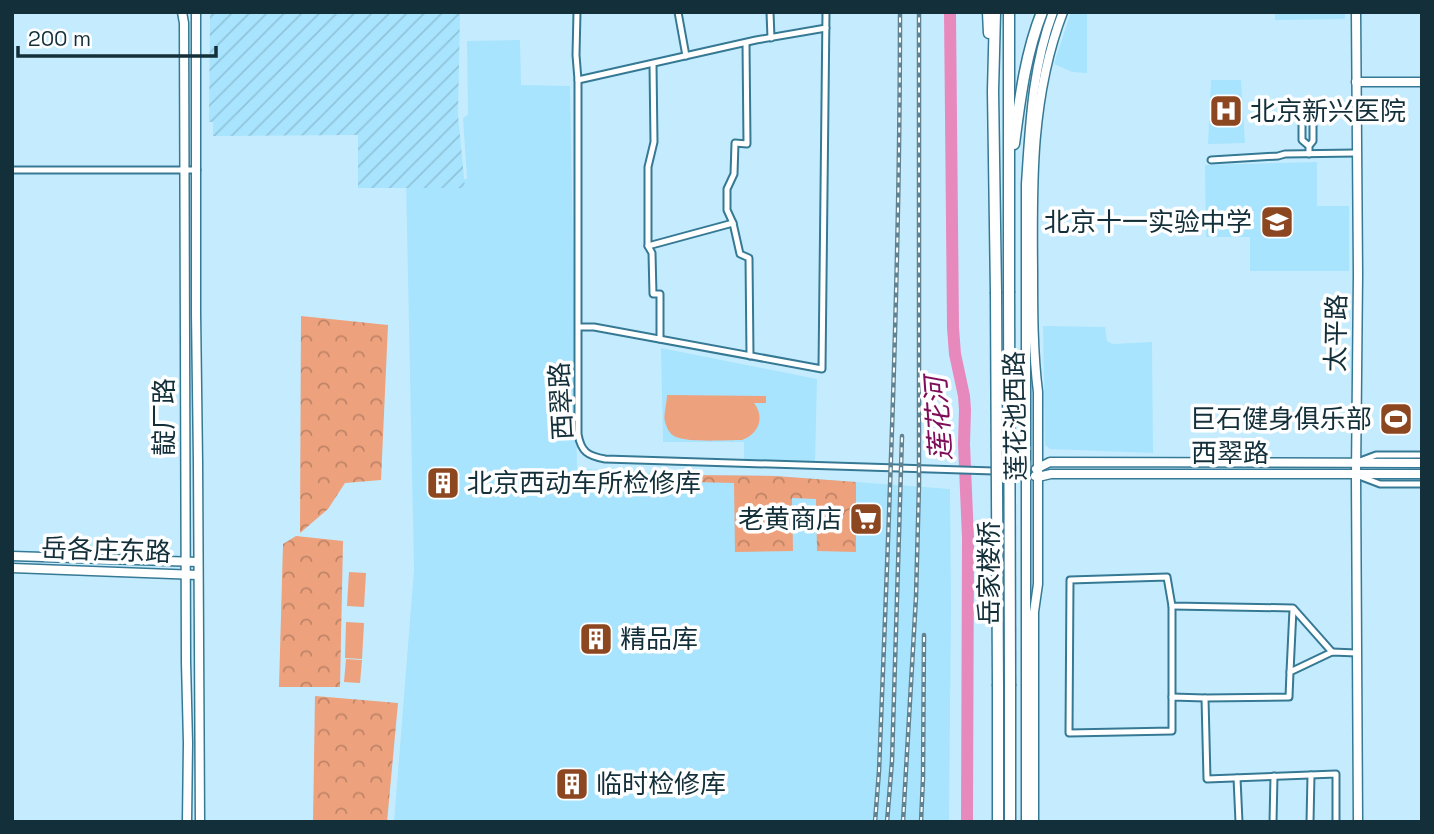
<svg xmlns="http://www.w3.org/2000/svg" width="1434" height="834" viewBox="0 0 1434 834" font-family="'Space Grotesk','Noto Sans SC',sans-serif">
	<defs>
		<pattern id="industrial-furrows" width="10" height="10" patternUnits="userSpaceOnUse" patternTransform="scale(1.75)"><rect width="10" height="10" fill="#a8e4fe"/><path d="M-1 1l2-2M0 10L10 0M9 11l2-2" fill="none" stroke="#90c4da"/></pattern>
		<pattern id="forest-crowns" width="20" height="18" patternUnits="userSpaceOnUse" patternTransform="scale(1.75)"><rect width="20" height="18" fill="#eda17c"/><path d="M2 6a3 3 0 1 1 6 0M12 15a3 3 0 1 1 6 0" fill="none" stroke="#bf8467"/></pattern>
	</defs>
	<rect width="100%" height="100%" fill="#c5ecfe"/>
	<g fill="#a8e4fe">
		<path d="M1071,12H1087V73L1072,72L1054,64Z"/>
		<path d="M1275,12H1345V19L1275,20Z"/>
		<path d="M520,40L521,85L570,86L577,468L626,472L692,475L775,476L950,489L951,608L949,822H394L414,570L406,180L467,179L463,118L468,115L467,41Z"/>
		<path d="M1211,80H1241L1245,143L1208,144Z"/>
		<path d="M1317,162V206H1349V271H1250V237H1206L1205,165Z"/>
		<path d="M1043,326L1105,327L1107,341L1113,344L1152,342L1153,453L1050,449L1045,445Z"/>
		<path d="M661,348L817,379L815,461L744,460V442H663Z"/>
	</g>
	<path fill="url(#industrial-furrows)" d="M210,12H460L458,115L465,188H358V135L213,136V122H209Z"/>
	<g fill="url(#forest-crowns)">
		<path d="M301,316L388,325L381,480L345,483L328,509L300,533Z"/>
		<path d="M692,475L775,476L856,482V552L817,551L816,499L792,498L793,551L735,552L734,483L693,482Z"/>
		<path d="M296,536L343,541L340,687H279L283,544Z"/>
		<path d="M315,696L398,703L387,822H313Z"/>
	</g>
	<g fill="#eda17c">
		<path d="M667,395L766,396V403H754C765,417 759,434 742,440C727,440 685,443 674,436C669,433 667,428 665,422C663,414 667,404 667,395Z"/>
		<path d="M349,572L366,573L364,607L347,606Z"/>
		<path d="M346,622L364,623L362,659L345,658Z"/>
		<path d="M346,659L362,660L360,683L344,682Z"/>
	</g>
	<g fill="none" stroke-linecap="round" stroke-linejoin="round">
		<path stroke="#e889be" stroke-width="12" d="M950,12L953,328L955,354L964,396L965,410L964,444L968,538L967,822"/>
		<defs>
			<g id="street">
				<path d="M577,12L576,55L578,80V434C581,452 588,456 605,459L1026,472"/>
				<path d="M678,12L686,56"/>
				<path d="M770,12L771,38"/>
				<path d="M653,64L654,142L648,167V246L652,253L653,294H660V339"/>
				<path d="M578,80L756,40L826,28"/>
				<path d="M1309,154V146L1313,141V116H1302V140L1309,146"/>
				<path d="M1211,160L1278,156L1285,154L1356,153"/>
				<path d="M12,170H197"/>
				<path d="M733,223L727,210V189L734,174L735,143L747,144L746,43"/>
				<path d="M648,246L733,223L740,254L749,258L750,356"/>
				<path d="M579,327H594L822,369L826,12"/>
				<path d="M1360,461L1376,455H1422"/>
				<path d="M1359,476L1380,484H1422"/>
				<path d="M1172,606V697"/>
				<path d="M1290,672L1293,609"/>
				<path d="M1205,698L1172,697V731L1069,733L1070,580L1167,577L1172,606L1293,608L1332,652"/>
				<path d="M1237,778L1239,822"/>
				<path d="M1273,822L1274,776"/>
				<path d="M1310,822L1311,775"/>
				<path d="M1336,822V774L1207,779L1205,698L1289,697L1290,672L1332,652L1357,653"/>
			</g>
			<g id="secondary">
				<path d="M182,12L184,23L186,662L188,743L187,822"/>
				<path d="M196,12V313L198,462L200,822"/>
				<path d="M1356,12L1358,275L1356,475L1358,822"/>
				<path d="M1356,82H1422"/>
				<path d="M1036,469L1050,462L1422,463"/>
				<path d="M1035,476L1038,477L1051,474H1422"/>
				<path d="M12,556L198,562"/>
				<path d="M12,568L198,575"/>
				<path d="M1026,822V184C1030,125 1032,68 1053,12"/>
				<path d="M1034,822V612L1038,584V392C1033,352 1033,311 1033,270C1032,183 1031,95 1063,12"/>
			</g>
			<g id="highway">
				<path d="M988,12L989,33"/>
				<path d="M995,12L993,91L996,292"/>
				<path d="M1009,12V291"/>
				<path d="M1014,144C1020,99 1025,55 1042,12"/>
				<path d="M1010,686V822"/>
				<path d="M998,822V686"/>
			</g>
		</defs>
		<use href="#street" stroke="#367994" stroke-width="9"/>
		<use href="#secondary" stroke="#367994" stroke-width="11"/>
		<use href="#highway" stroke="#367994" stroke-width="13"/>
		<use href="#street" stroke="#fff" stroke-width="5"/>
		<use href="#secondary" stroke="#fff" stroke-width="8"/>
		<use href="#highway" stroke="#fff" stroke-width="10"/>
		<defs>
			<g id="rail">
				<path d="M875,822L879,771C889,518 900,265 900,12"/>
				<path d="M887,822L892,761L902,436"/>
				<path d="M903,822L916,597L919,485V12"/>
				<path d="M921,822L923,778L924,635"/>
			</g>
		</defs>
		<use href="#rail" stroke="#618290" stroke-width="4.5"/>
		<use href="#rail" stroke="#fff" stroke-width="2" stroke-dasharray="5" stroke-linecap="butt"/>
		<defs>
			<g id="highway-bridge">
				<path d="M1009,291L1010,686"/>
				<path d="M996,292L998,686"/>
			</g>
		</defs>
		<use href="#highway-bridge" stroke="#367994" stroke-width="13" stroke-linecap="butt"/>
		<use href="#highway-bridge" stroke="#fff" stroke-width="10"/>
	</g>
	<defs>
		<symbol id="hospital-square" viewBox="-11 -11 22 22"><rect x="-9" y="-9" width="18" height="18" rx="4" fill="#8c4620" stroke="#fff"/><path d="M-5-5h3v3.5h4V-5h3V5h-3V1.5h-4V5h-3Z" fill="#fff"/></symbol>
		<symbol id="school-square" viewBox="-11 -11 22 22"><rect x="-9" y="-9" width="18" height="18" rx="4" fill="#8c4620" stroke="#fff"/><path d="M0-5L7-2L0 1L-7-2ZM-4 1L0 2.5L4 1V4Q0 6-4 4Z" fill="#fff"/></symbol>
		<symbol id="stadium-square" viewBox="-11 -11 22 22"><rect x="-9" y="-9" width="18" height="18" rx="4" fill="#8c4620" stroke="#fff"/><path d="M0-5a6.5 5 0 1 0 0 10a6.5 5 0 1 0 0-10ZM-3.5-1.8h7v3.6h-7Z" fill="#fff"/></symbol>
		<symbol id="building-square" viewBox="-11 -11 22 22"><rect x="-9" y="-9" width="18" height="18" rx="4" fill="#8c4620" stroke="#fff"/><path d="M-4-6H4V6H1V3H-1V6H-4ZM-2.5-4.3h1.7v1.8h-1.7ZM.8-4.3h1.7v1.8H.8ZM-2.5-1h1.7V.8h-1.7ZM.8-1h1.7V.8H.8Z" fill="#fff"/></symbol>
		<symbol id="supermarket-square" viewBox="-11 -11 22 22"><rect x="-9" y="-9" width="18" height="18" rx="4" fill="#8c4620" stroke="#fff"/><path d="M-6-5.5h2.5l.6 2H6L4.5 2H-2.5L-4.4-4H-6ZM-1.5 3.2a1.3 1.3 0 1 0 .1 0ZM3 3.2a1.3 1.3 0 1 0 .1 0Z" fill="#fff"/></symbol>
	</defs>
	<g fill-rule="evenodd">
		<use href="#hospital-square" x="1207" y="92" width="38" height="38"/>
		<use href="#school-square" x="1258" y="203" width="38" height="38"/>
		<use href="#stadium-square" x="1377" y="400" width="38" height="38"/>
		<use href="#building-square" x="424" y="464" width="38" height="38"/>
		<use href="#supermarket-square" x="847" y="500" width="38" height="38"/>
		<use href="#building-square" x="577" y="620" width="38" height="38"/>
		<use href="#building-square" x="553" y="765" width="38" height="38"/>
	</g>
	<g text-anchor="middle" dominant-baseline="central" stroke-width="7" stroke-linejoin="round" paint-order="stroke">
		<g font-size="26" fill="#132f3a" stroke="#fff" text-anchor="start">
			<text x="1250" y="111">北京新兴医院</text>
			<text x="1252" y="222" text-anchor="end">北京十一实验中学</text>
			<text x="1372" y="419" text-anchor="end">巨石健身俱乐部</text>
			<text x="467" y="483">北京西动车所检修库</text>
			<text x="842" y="519" text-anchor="end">老黄商店</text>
			<text x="620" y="639">精品库</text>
			<text x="596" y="784">临时检修库</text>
		</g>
		<g font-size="26" fill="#132f3a" stroke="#fff">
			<text transform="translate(1336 333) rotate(-89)">太平路</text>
			<text transform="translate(561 401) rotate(-93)">西翠路</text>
			<text transform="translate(1015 416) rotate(-91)">莲花池西路</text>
			<text transform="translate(164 417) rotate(-90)">靛厂路</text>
			<text x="1230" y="453">西翠路</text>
			<text transform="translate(106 550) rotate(2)">岳各庄东路</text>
			<text transform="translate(989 573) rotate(-90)">岳家楼桥</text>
		</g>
		<g font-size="28" font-style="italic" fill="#7f0c59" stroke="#fff">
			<text transform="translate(938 419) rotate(-94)">莲花河</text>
		</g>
	</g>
	<rect width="1434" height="834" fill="none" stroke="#132f3a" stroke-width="28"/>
	<path d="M18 46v10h198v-10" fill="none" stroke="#132f3a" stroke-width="3.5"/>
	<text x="28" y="46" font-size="21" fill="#132f3a" stroke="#ffffff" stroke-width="5" paint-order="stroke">200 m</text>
</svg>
